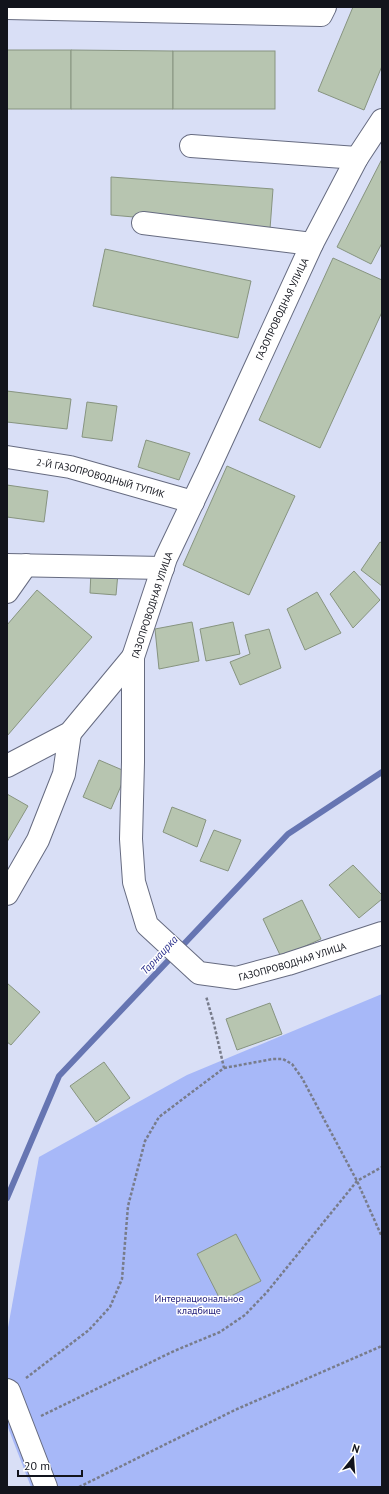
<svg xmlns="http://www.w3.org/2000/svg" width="389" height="1494" viewBox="0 0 389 1494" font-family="'PT Sans',sans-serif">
	<rect width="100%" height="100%" fill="#d9dff6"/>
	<path fill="#a7b8f8" d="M382,994V1487H31L7,1425V1333L39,1157L187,1075Z"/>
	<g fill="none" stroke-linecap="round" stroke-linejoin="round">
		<path stroke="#6675b2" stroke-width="6" d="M7,1198L59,1076L288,834L382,772"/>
	</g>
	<g fill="#b7c5b0" stroke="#879480">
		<path d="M353,7H382V66L364,110L318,91Z"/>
		<rect x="7" y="50" width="64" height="59"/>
		<path d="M71,50L173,51V109H71Z"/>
		<rect x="173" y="51" width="102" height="58"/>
		<path d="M382,159V243L371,264L337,247Z"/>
		<path d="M111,177L273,189L270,229L111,215Z"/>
		<path d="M105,249L251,281L238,338L93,306Z"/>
		<path d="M333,258L382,280V312L320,448L259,420Z"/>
		<path d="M7,391L71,399L67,429L7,422Z"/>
		<path d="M87,402L117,406L112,441L82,437Z"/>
		<path d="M146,440L190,453L179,480L138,467Z"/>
		<path d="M227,466L295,496L249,595L183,565Z"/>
		<path d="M7,485L48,491L44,522L7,517Z"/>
		<path d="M380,542L382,543V586L361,570Z"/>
		<path d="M91,571L118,573L116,595L90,593Z"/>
		<path d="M354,571L380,600L353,628L330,594Z"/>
		<path d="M37,590L92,637L7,736V625Z"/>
		<path d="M317,592L341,633L305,650L287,609Z"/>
		<path d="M192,622L199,661L159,669L155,629Z"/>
		<path d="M233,622L240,654L206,661L200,629Z"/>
		<path d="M269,629L281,668L240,685L230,662L250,654L245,635Z"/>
		<path d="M99,760L127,772L111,809L83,797Z"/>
		<path d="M7,794L28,806L7,842Z"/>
		<path d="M172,807L206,820L197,847L163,832Z"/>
		<path d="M214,830L241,840L228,871L200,861Z"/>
		<path d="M353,865L382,895V899L359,918L329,885Z"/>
		<path d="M302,900L321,939L281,957L263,919Z"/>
		<path d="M7,983L40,1012L11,1045L7,1042Z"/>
		<path d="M270,1003L282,1034L237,1050L226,1019Z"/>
		<path d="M104,1062L130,1098L96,1122L70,1086Z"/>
		<path d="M236,1234L261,1281L221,1301L197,1254Z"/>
	</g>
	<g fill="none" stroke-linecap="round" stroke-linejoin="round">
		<defs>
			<g id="minor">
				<path d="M7,8L321,15L325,7"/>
				<path id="s1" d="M382,120L357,158L312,244L209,468L166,558L133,657V762L131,839L134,882L147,925L199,973L236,978L288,964L382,933"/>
				<path d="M191,146L357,158"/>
				<path d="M143,223L312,244"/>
				<path id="s2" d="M7,457L70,467L193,502"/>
				<path d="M7,565L163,568"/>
				<path d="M7,592L26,565"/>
				<path d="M7,766L70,733L133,657"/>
				<path d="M7,894L38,840L64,774L70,733"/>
				<path d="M7,1390L9,1391L46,1487"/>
			</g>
		</defs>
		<use href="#minor" stroke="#666b80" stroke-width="24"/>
		<g stroke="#787c8b" stroke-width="2.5" stroke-dasharray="3 2" stroke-linecap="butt">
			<path d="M224,1068L273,1059H283L292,1064L302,1078L357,1181L382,1237"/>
			<path d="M26,1378L89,1330L110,1307L122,1279L128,1206L145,1141L159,1117L224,1068L214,1024L206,996"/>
			<path d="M41,1416L174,1351L220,1332L245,1315L267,1292L357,1181L382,1167"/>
			<path d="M79,1487L237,1409L382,1346"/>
		</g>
		<use href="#minor" stroke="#fff" stroke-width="22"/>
	</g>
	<g text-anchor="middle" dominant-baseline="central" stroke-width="3" stroke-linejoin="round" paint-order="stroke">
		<g font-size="10" fill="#12141c" stroke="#fff">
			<text transform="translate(282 309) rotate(-65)">ГАЗОПРОВОДНАЯ УЛИЦА</text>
			<text stroke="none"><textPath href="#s2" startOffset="96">2-Й ГАЗОПРОВОДНЫЙ ТУПИК</textPath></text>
			<text transform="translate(152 605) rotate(-72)">ГАЗОПРОВОДНАЯ УЛИЦА</text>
			<text stroke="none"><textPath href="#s1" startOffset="1030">ГАЗОПРОВОДНАЯ УЛИЦА</textPath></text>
		</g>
		<g font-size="10" fill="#1a1777" stroke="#fff">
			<text x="199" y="1298">Интернациональное<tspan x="199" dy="12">кладбище</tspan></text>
		</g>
		<g font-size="11" font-style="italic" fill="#252b8a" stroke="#fff">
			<text transform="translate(159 955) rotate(-47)">Тарнаирка</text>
		</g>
	</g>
	<rect width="389" height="1494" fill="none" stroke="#12141c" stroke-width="16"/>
	<g transform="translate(353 1458) rotate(17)" stroke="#ffffff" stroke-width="3" paint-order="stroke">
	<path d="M0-3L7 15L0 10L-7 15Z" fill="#12141c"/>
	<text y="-6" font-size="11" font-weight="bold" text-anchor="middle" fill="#12141c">N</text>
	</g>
	<path d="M18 1470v6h64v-6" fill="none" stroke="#12141c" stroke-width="2"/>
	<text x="24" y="1470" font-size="12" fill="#12141c" stroke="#ffffff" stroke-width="3" paint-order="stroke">20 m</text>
</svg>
